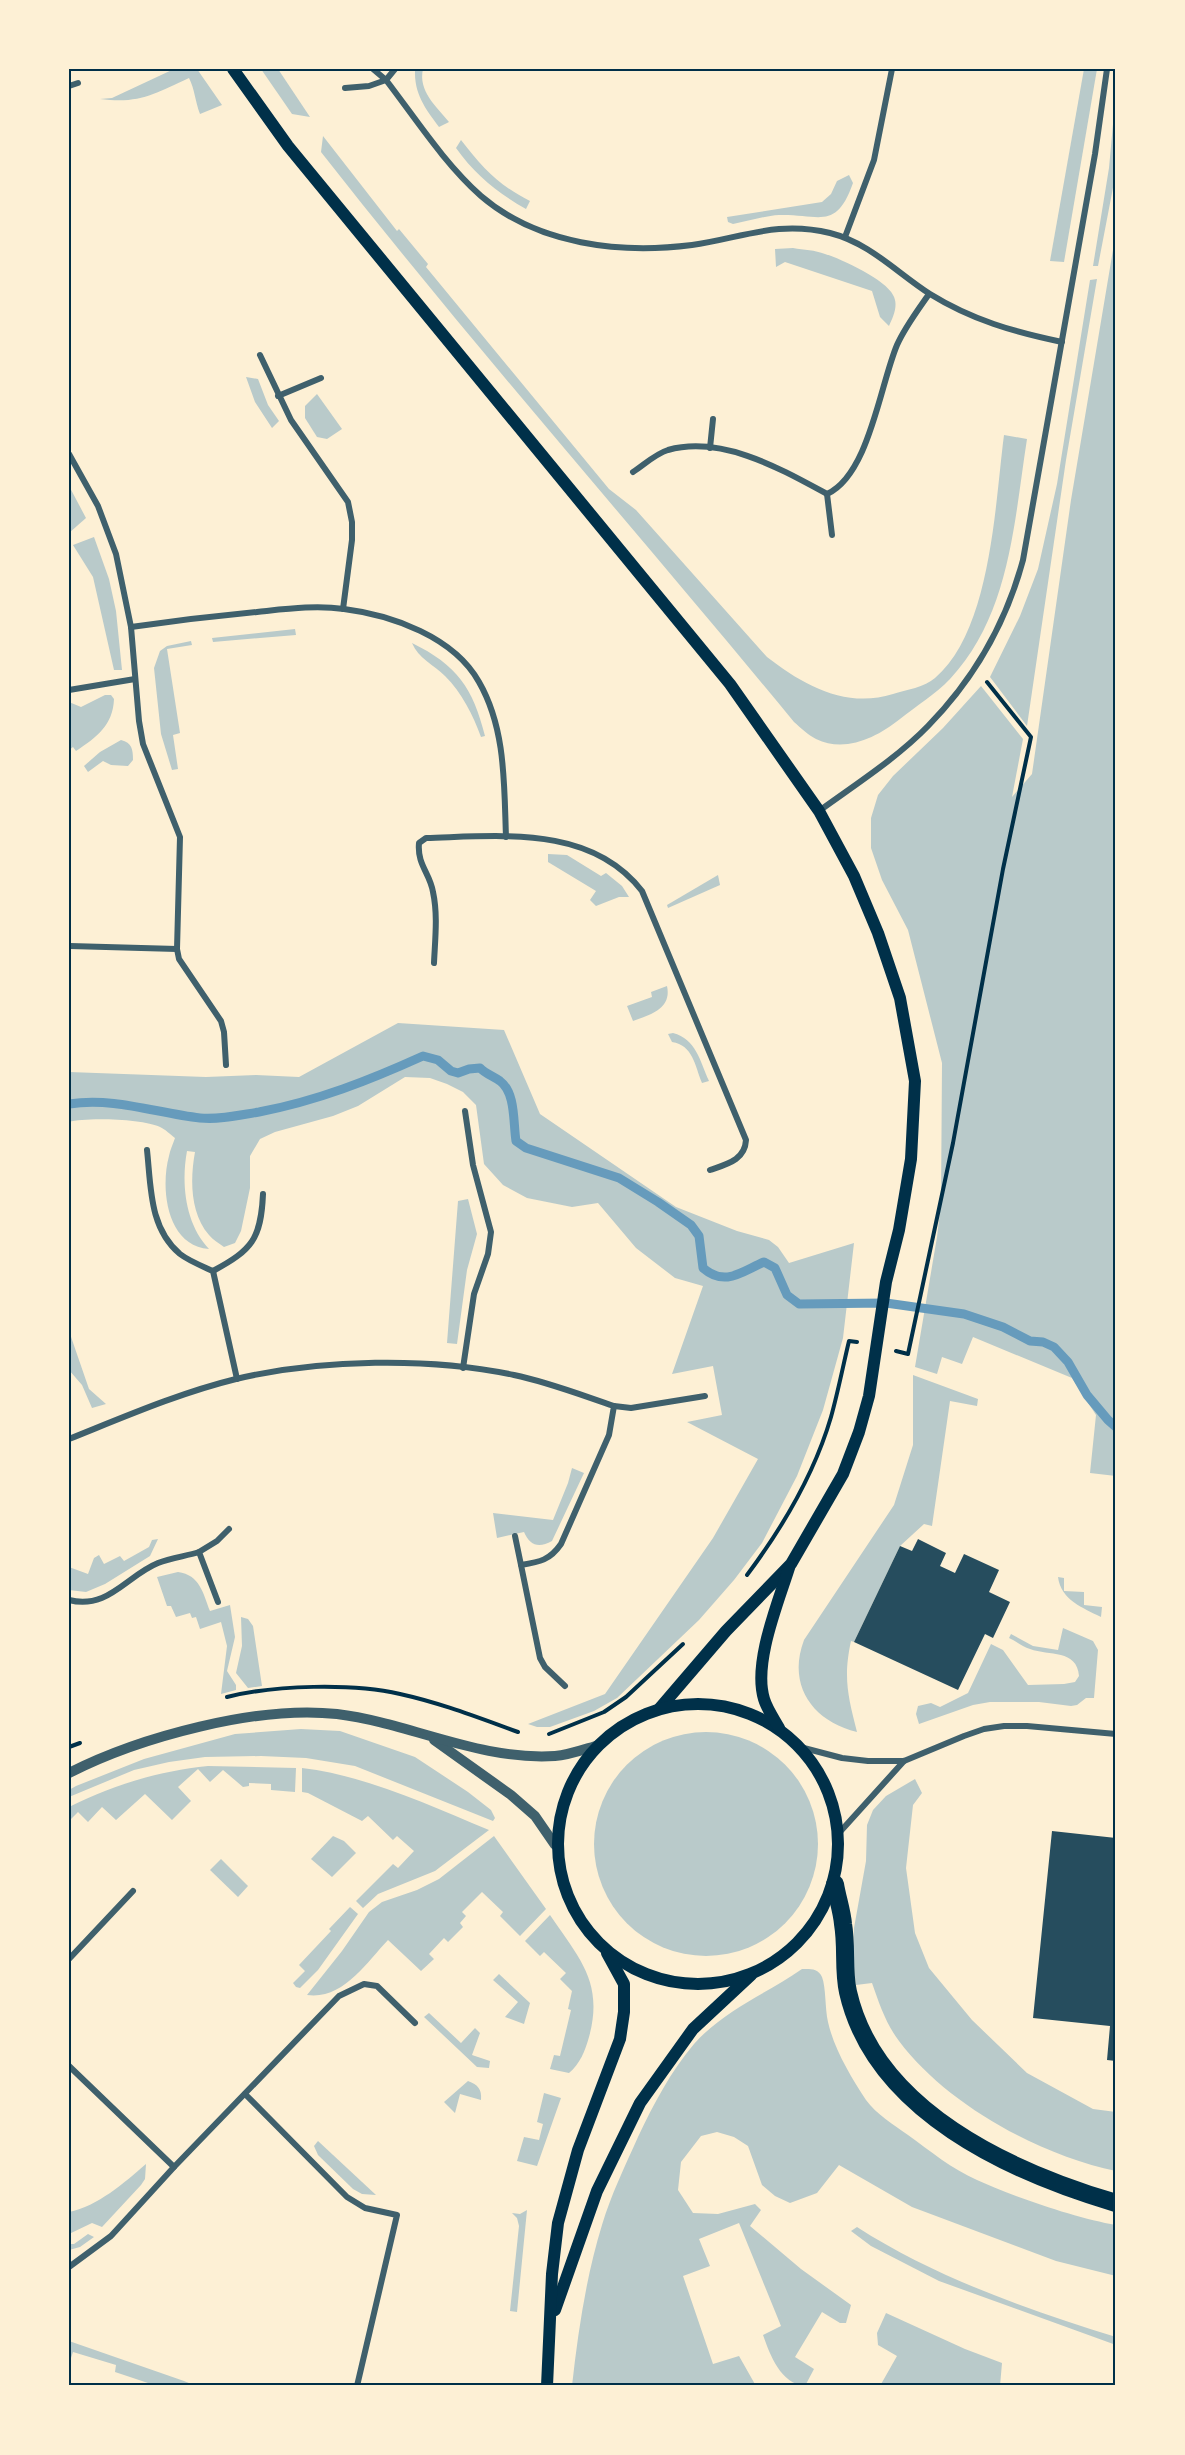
<svg xmlns="http://www.w3.org/2000/svg" width="1185" height="2455" viewBox="0 0 1185 2455" font-family="'Fira Sans Condensed',sans-serif">
	<rect width="100%" height="100%" fill="#fdf0d5"/>
	<g fill="#b9caca">
		<path d="M174,69H197L222,105L200,114C195,101 195,90 189,78C154,94 140,104 100,99L112,98Z"/>
		<path d="M261,69H278L310,117L292,114Z"/>
		<path d="M415,69H423C418,91 436,106 449,122L439,127C425,108 414,94 415,69Z"/>
		<path d="M1084,69H1097L1064,262L1050,261Z"/>
		<path d="M1116,91V172L1098,266H1093L1109,168Z"/>
		<path d="M323,136L397,231L399,229L428,264L426,267L609,489L636,510L767,657C803,685 846,709 893,694C906,690 925,687 935,678C991,631 995,504 1004,435L1027,439C1014,522 1010,615 950,679C936,694 916,706 900,719C876,738 845,753 816,739C808,735 801,728 794,722C637,531 473,346 321,152Z"/>
		<path d="M461,140C483,168 498,185 530,201L526,209C498,193 475,175 456,148Z"/>
		<path d="M849,175L853,183C836,231 820,214 779,215C764,216 748,221 733,224L728,222L727,217L822,202L831,194L837,181Z"/>
		<path d="M1116,232V1476L1090,1473L1096,1415L1072,1378L973,1337L962,1364L942,1357L937,1374L915,1367L937,1237L941,1203L942,1063L908,930L882,880L871,848V818L878,795L893,776L943,728L981,686L1023,739L1012,797L1032,774L1071,500Z"/>
		<path d="M793,248C804,250 815,250 825,254C842,259 886,280 893,295C899,305 893,317 889,326L880,317L872,291L785,262L776,267L775,249Z"/>
		<path d="M1097,279L1066,460L1027,726L990,677L1020,616L1038,569L1057,484L1090,280Z"/>
		<path d="M246,377L258,379L268,405L279,421L272,428L255,402Z"/>
		<path d="M317,394L342,429L327,439L317,437L305,418V406Z"/>
		<path d="M69,486L86,518L69,533Z"/>
		<path d="M94,537L109,579L116,611L122,670H114L93,577L73,545Z"/>
		<path d="M295,629L296,635L213,642L212,638Z"/>
		<path d="M191,641L192,645L167,649L180,733L173,735L178,769L172,770L161,734L154,668L160,651L167,646Z"/>
		<path d="M412,643C457,665 473,688 485,736L481,737C473,715 462,693 445,676C434,665 418,658 412,643Z"/>
		<path d="M105,695H111L114,699C113,725 97,737 76,751L73,747L69,750V702L81,707Z"/>
		<path d="M121,740C132,743 133,749 133,760L128,766L111,765L103,761L88,772L84,766L100,752Z"/>
		<path d="M548,854L567,855L601,876L606,873L622,886L629,897H619L596,906L590,900L596,891L548,862Z"/>
		<path d="M718,875L720,885L668,908L667,905Z"/>
		<path d="M667,986C672,1009 650,1015 633,1021L627,1006L652,997L651,992Z"/>
		<path d="M398,1023L504,1030L540,1114L676,1207L737,1231L769,1240L778,1247L789,1263L854,1243L843,1338L823,1410L797,1476L762,1543L734,1580L699,1620L617,1698L594,1711L550,1727H537L528,1724L605,1694L713,1538L758,1459L687,1422L722,1415L713,1366L672,1374L703,1286L675,1278L636,1248L598,1203L572,1207L527,1198L503,1185L484,1164L476,1105L463,1092L447,1084L430,1078L405,1077L358,1106L333,1116L275,1132L260,1139L250,1156V1188L241,1231L235,1243L224,1247C219,1243 213,1240 209,1235C190,1213 190,1179 195,1152L187,1151C181,1183 185,1224 209,1249C167,1246 160,1189 169,1156C170,1150 173,1144 175,1138C171,1135 165,1129 160,1127C144,1119 86,1117 69,1122V1072L206,1077L256,1075L299,1077Z"/>
		<path d="M673,1033C696,1039 700,1061 709,1081L702,1083C695,1066 693,1045 672,1042L668,1034Z"/>
		<path d="M468,1199L477,1234L467,1270L457,1344L447,1343L458,1201Z"/>
		<path d="M69,1331L89,1389L106,1404L92,1408L82,1385L69,1370Z"/>
		<path d="M913,1375L978,1399L977,1406L950,1401L932,1526L924,1524L900,1546L854,1642L851,1641C843,1678 848,1696 857,1732C812,1721 787,1685 804,1640L894,1505L913,1445Z"/>
		<path d="M572,1468L584,1473L552,1541C539,1548 530,1546 524,1532L497,1538L493,1513L553,1520L568,1483Z"/>
		<path d="M158,1539L150,1556L105,1584L86,1592L69,1590V1567L88,1574L94,1558L99,1555L104,1564L120,1556L124,1561L149,1547L152,1540Z"/>
		<path d="M178,1572C200,1575 203,1593 210,1611L230,1605L235,1637L227,1671L236,1685V1690L221,1694L227,1646L221,1622L200,1629L196,1617L192,1618L190,1613L176,1617L171,1606H167L157,1577Z"/>
		<path d="M1058,1577L1064,1578V1591L1084,1592V1605L1102,1607L1101,1617C1083,1608 1061,1600 1058,1577Z"/>
		<path d="M241,1617L248,1619L253,1626L262,1686L248,1688L236,1673L242,1646Z"/>
		<path d="M1063,1628L1093,1641L1098,1650L1094,1698H1086L1077,1705L1071,1706L1039,1702H990L973,1705L919,1724L916,1714L918,1706L931,1703L940,1707L968,1693L991,1644L1003,1650L1028,1685L1064,1684L1075,1682L1079,1676C1077,1649 1049,1656 1030,1649C1023,1647 1016,1641 1009,1638L1011,1634L1033,1646L1058,1650Z"/>
		<path d="M301,1729L340,1731L415,1757L468,1792L491,1810L495,1818L493,1821L355,1766L306,1758L261,1756L205,1757L169,1762L134,1770L69,1797V1790L76,1786L144,1759L235,1734Z"/>
		<circle cx="706" cy="1844" r="112"/>
		<path d="M208,1766L296,1768L295,1792L271,1790V1784L249,1783V1786L243,1787L223,1770L210,1782L198,1769L178,1787L191,1801L172,1820L145,1794L116,1820L102,1807L88,1822L78,1812L69,1821V1807C114,1785 158,1771 208,1766Z"/>
		<path d="M302,1768C368,1776 428,1805 489,1830L435,1871L378,1894L363,1908L356,1901L393,1864L398,1868L414,1851L397,1836L393,1840L368,1816L362,1821L308,1793L302,1792Z"/>
		<path d="M915,1779L922,1793L913,1805L906,1868L915,1933L929,1968L972,2020L1027,2073L1093,2109L1116,2112V2171C1039,2155 946,2104 899,2041C886,2024 879,2003 872,1983L856,1985L853,1959L854,1928L866,1861L867,1825L873,1810L886,1796Z"/>
		<path d="M333,1836L344,1841L356,1853L332,1877L311,1859Z"/>
		<path d="M494,1836L546,1909L520,1936L500,1916L503,1912L482,1892L462,1912L466,1916L460,1923L463,1927L448,1942L444,1938L429,1954L434,1959L421,1971L388,1940C366,1963 343,2000 307,1995L342,1951L369,1912L382,1902L417,1890L439,1879Z"/>
		<path d="M221,1859L248,1886L238,1897L210,1870Z"/>
		<path d="M350,1907L358,1914L318,1970L300,1988L296,1987L293,1983L305,1971L299,1965L331,1931L329,1929Z"/>
		<path d="M550,1915C579,1958 604,1982 589,2037C585,2051 580,2064 569,2073L550,2069L554,2055L560,2056L571,2010L568,2009L572,1991L560,1979L566,1973L544,1952L540,1956L525,1941Z"/>
		<path d="M802,1969C810,1969 818,1968 822,1977C826,1987 825,2009 828,2022C834,2049 851,2077 866,2100C876,2114 894,2125 908,2135C930,2151 952,2169 977,2180C1014,2197 1076,2218 1116,2225V2276L1056,2261L912,2207L839,2165L817,2193L790,2203L775,2196L762,2185L748,2146L734,2137L717,2132L701,2136L681,2162L678,2190L693,2213L718,2214L755,2204L761,2210L750,2226L801,2269L851,2305L846,2323H840L822,2312L795,2357L814,2369L805,2386C781,2384 770,2355 763,2335L781,2326L739,2223L699,2239L710,2266L683,2276L713,2364L739,2356L756,2386H572C578,2332 586,2277 602,2225C611,2195 625,2166 638,2137C653,2105 671,2071 694,2044C724,2010 766,1994 802,1969Z"/>
		<path d="M499,1974L530,2003L524,2024L505,2017L518,2002L493,1980Z"/>
		<path d="M429,2013L461,2043L475,2028L480,2033L472,2055L490,2061L489,2068L477,2067L424,2017Z"/>
		<path d="M468,2081C478,2085 482,2089 481,2100L460,2094L455,2113L444,2102Z"/>
		<path d="M544,2093L561,2098L537,2166L517,2161L524,2137L539,2140L543,2124L537,2122Z"/>
		<path d="M318,2141L376,2195L362,2194L353,2189L318,2155L314,2146Z"/>
		<path d="M146,2164L145,2179L141,2185L102,2227L92,2223L69,2234V2212C98,2206 124,2183 146,2164Z"/>
		<path d="M527,2210L517,2312L510,2311L519,2226L517,2218L512,2213L520,2214Z"/>
		<path d="M857,2227C936,2278 1027,2309 1116,2337V2345L939,2281L871,2246L851,2231Z"/>
		<path d="M88,2234L94,2237L80,2247L69,2250V2244H74Z"/>
		<path d="M886,2313L965,2349L1002,2363L1000,2386H880L897,2356L878,2345L877,2333Z"/>
		<path d="M69,2341L184,2381L196,2386H157L115,2372L116,2365L73,2352L69,2364Z"/>
	</g>
	<g fill="none" stroke-linecap="round" stroke-linejoin="round">
		<path stroke="#669bbc" stroke-width="9" d="M69,1104C114,1097 156,1113 200,1118C220,1120 240,1115 259,1112C317,1101 370,1080 423,1056L438,1060L451,1071L458,1073L469,1069L480,1068C486,1074 493,1076 500,1081C516,1093 513,1123 516,1141L526,1148L619,1178L658,1202L691,1225L699,1236L703,1268C725,1287 741,1272 764,1262L775,1268L787,1295L799,1304L886,1303L964,1314L1003,1327L1030,1341L1043,1342L1054,1347L1068,1362L1087,1395L1108,1420L1116,1427"/>
	</g>
	<g fill="#264d5e">
		<path d="M918,1539L946,1553L940,1566L955,1573L964,1554L999,1570L989,1592L1010,1602L993,1638L985,1634L958,1690L854,1642L900,1546L912,1551Z"/>
		<path d="M1052,1831L1116,1838V2061L1107,2060L1110,2026L1033,2018Z"/>
	</g>
	<g fill="none" stroke-linecap="round" stroke-linejoin="round">
		<g stroke="#003049" stroke-width="4">
			<path d="M896,1351L908,1354L953,1143L1003,869L1031,737L987,682"/>
			<path d="M747,1575C783,1527 814,1475 831,1417C838,1392 843,1366 849,1341L857,1342"/>
			<path d="M227,1697C275,1685 352,1683 400,1694C441,1703 479,1718 518,1732"/>
			<path d="M549,1734L604,1712L626,1697L683,1644"/>
			<path d="M69,1747L80,1743"/>
		</g>
		<g stroke="#3f606c" stroke-width="6">
			<path d="M395,69L386,80C416,119 444,163 481,196C538,245 620,254 692,245C742,238 777,220 830,233C870,243 897,273 930,294C972,320 1014,332 1062,342"/>
			<path d="M69,86L78,83"/>
			<path d="M345,88L369,86L386,80L373,69"/>
			<path d="M845,237L874,160L892,69"/>
			<path d="M260,355L291,420L348,502L352,522V540L343,609"/>
			<path d="M278,396L321,378"/>
			<path d="M710,448L713,419"/>
			<path d="M69,454L98,506L116,554L131,627L139,721L143,744L180,837L177,949L179,959L221,1021L224,1032L226,1065"/>
			<path d="M633,472C644,465 655,454 668,450C722,435 781,469 827,494C869,475 880,385 897,345C905,327 918,310 929,294"/>
			<path d="M827,494L832,535"/>
			<path d="M131,627C173,621 215,616 257,612C286,609 315,605 344,609C392,615 454,637 479,682C506,729 504,785 506,837"/>
			<path d="M69,690L135,679"/>
			<path d="M819,811C856,784 897,758 928,726C974,679 1006,623 1023,560L1095,154L1107,69"/>
			<path d="M70,946L177,949"/>
			<path d="M434,963C435,940 438,915 433,892C430,873 417,865 419,843L426,838C502,836 591,825 642,891L746,1140C745,1160 727,1164 710,1170"/>
			<path d="M147,1150C151,1186 149,1228 180,1254C189,1261 202,1266 213,1271L237,1379"/>
			<path d="M213,1271C252,1250 261,1239 263,1194"/>
			<path d="M463,1368L474,1294L488,1254L491,1232L473,1165L465,1111"/>
			<path d="M614,1406L631,1408L705,1396"/>
			<path d="M69,1439C124,1417 179,1393 236,1379C319,1359 431,1357 514,1375C548,1382 581,1395 614,1406L609,1435L561,1544C550,1560 540,1562 521,1565L540,1658L545,1667L565,1686"/>
			<path d="M515,1536L521,1565"/>
			<path d="M69,1600C108,1610 126,1576 158,1563C171,1558 186,1556 199,1552"/>
			<path d="M218,1602L199,1552L217,1541L229,1529"/>
			<path d="M800,1747L842,1758L868,1761H904L964,1736L984,1729L1004,1726H1027L1116,1734"/>
			<path d="M839,1833L904,1761"/>
			<path d="M69,1959L133,1891"/>
			<path d="M69,2066L174,2167"/>
			<path d="M245,2094L347,2197L365,2208L397,2215L357,2386"/>
			<path d="M69,2267L111,2236L174,2167L339,1996L364,1984L377,1986L415,2023"/>
		</g>
		<g stroke="#3f606c" stroke-width="10">
			<path d="M434,1740L511,1795L535,1816L555,1845"/>
			<path d="M69,1773C140,1737 258,1705 337,1714C410,1723 480,1761 555,1756C569,1755 585,1749 599,1745"/>
		</g>
		<g stroke="#003049" stroke-width="12">
			<path d="M233,69L288,146L730,684L819,811L854,876L878,933L900,998L915,1081L911,1159L899,1230L886,1282L869,1396L859,1432L843,1474L791,1564L726,1631L660,1708"/>
			<circle cx="698" cy="1844" r="140"/>
			<path d="M779,1728C774,1719 767,1709 764,1699C753,1663 778,1603 789,1568"/>
			<path d="M555,2310L597,2191L640,2103L693,2029L751,1975"/>
			<path d="M547,2386L552,2274L558,2223L578,2150L620,2039L624,2012V1984L607,1953"/>
		</g>
		<path stroke="#003049" stroke-width="18" d="M835,1884C837,1897 842,1911 843,1924C847,1947 843,1970 848,1992C875,2111 1011,2172 1116,2203"/>
	</g>
	<rect width="1185" height="2455" fill="none" stroke="#fdf0d5" stroke-width="141"/>
	<rect x="70" y="70" width="1044" height="2314" fill="none" stroke="#003049" stroke-width="2"/>
</svg>
